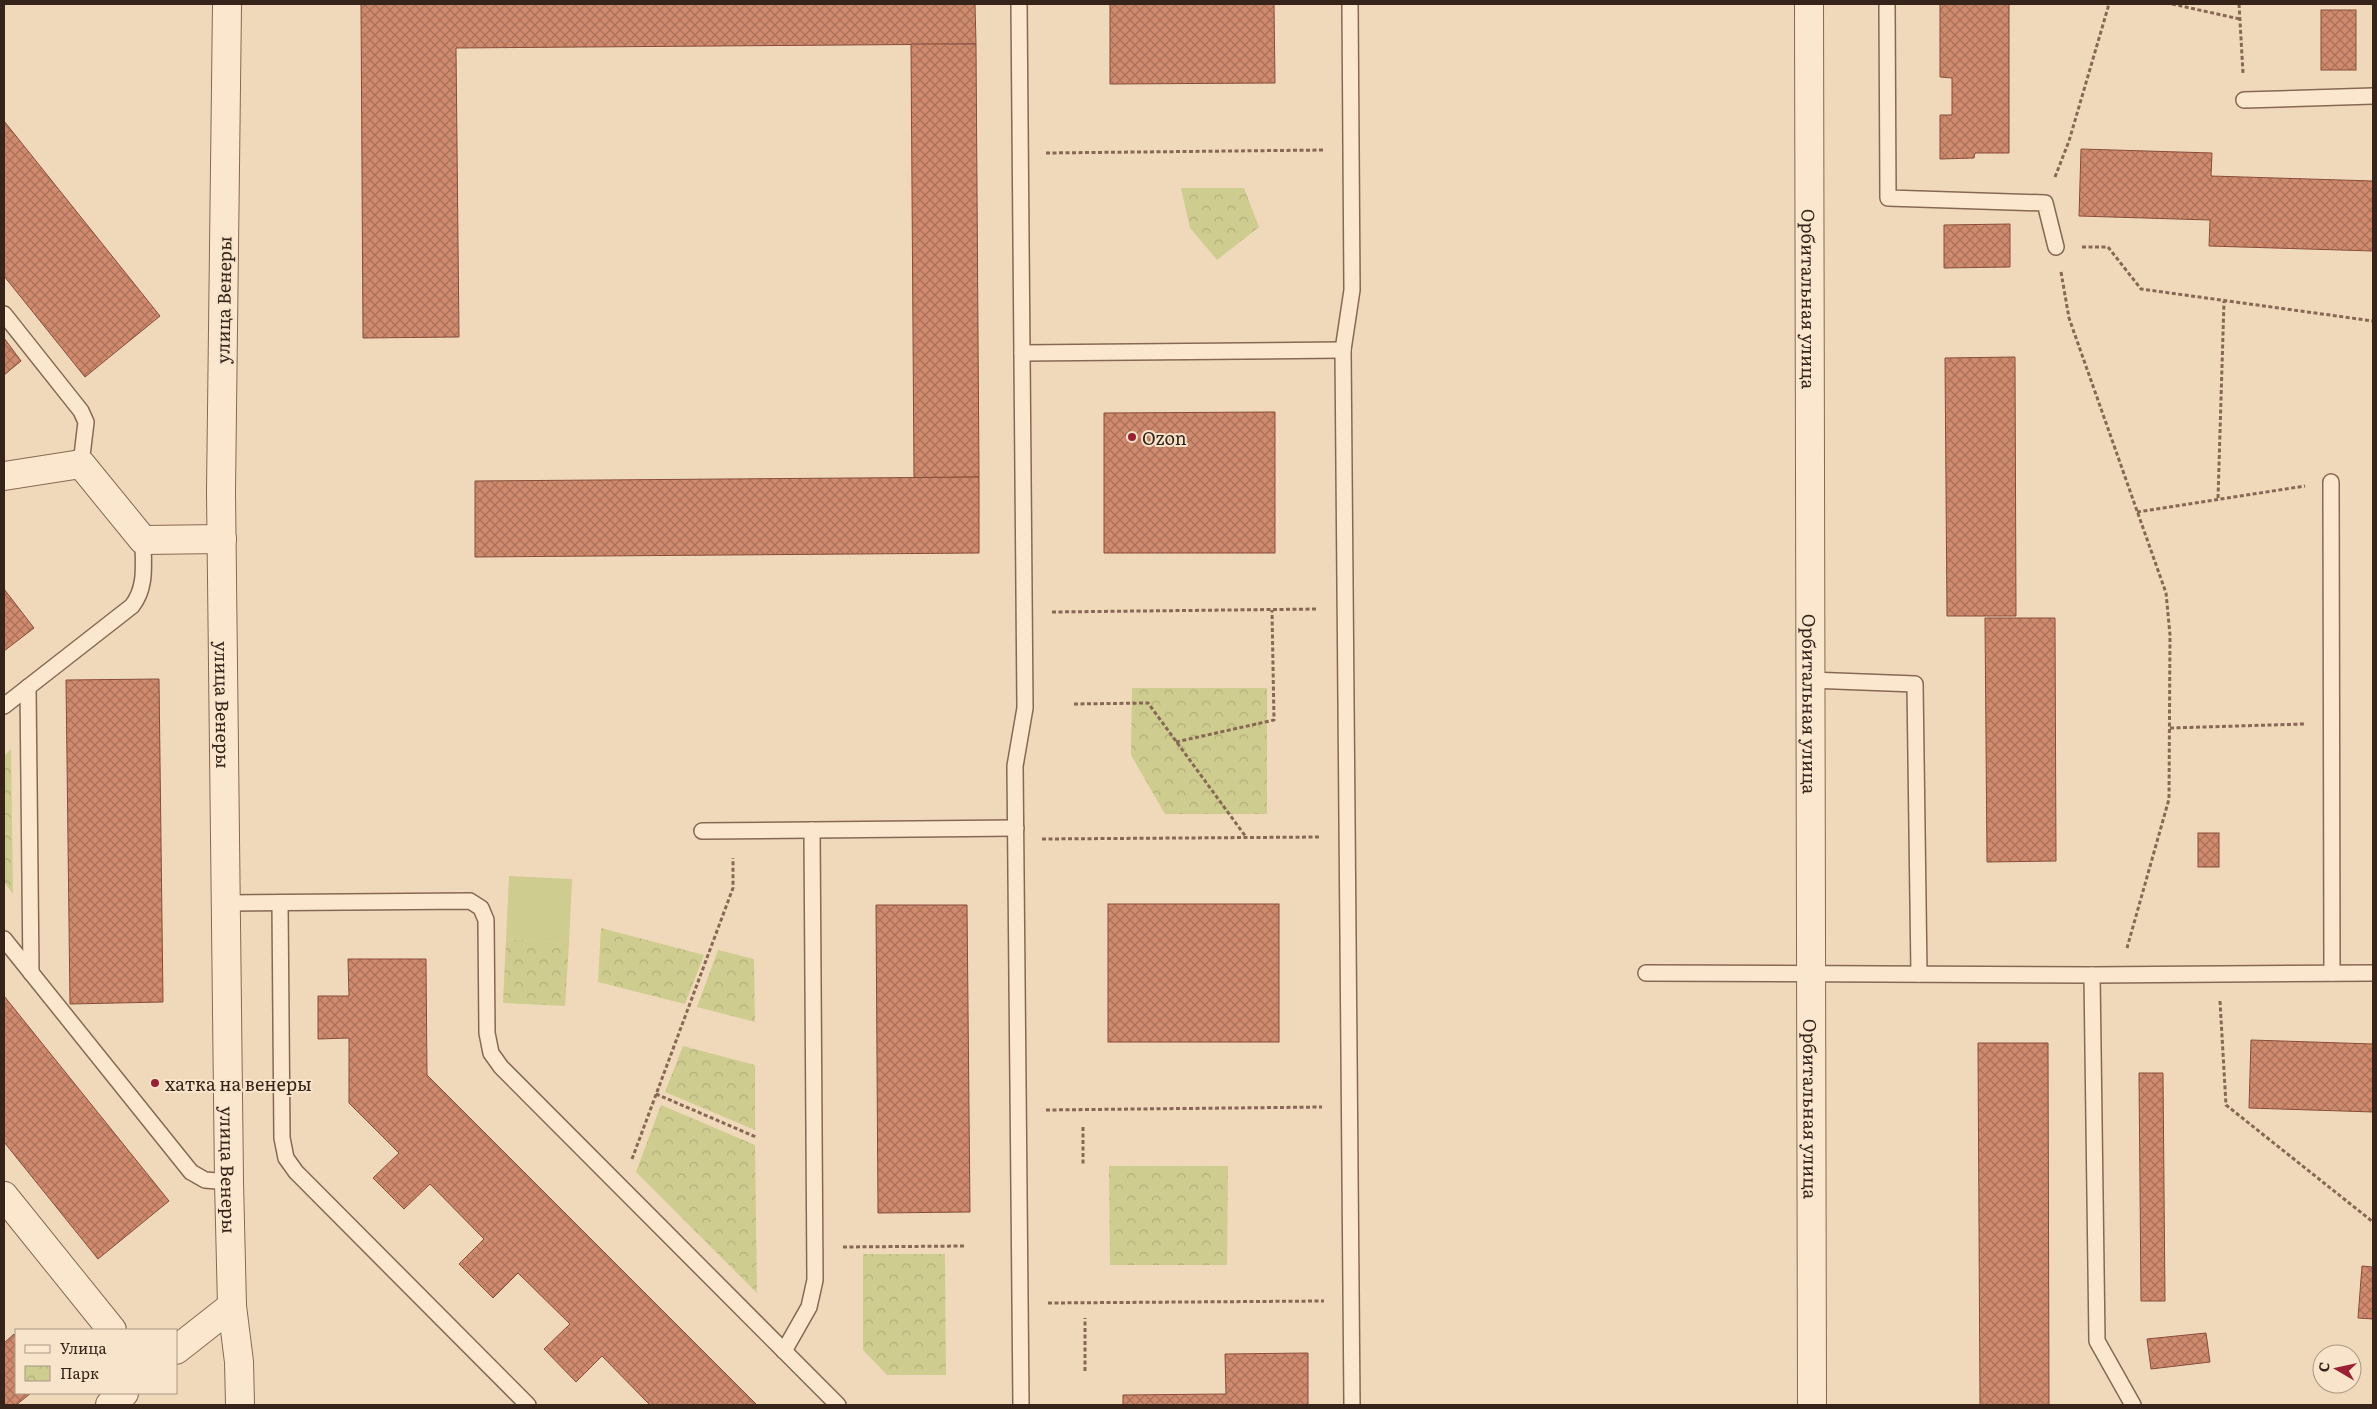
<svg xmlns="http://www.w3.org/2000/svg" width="2377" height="1409" viewBox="0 0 2377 1409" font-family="Literata,serif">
	<defs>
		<pattern id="park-crowns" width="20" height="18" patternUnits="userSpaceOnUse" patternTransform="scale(1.25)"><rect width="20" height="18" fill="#cecc8f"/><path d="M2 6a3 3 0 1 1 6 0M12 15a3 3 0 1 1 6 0" fill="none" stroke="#b2af7b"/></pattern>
		<pattern id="building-cross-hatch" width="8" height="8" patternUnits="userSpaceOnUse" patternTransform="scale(1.25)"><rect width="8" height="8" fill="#d08a6e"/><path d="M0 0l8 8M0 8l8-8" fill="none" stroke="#aa715a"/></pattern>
	</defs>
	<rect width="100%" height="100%" fill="#f0d9bb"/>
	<path fill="#cecc8f" d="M509,876L572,879L569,943L506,939Z"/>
	<g fill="url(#park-crowns)">
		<path d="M1181,188H1244L1259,227L1217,260L1190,228Z"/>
		<path d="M1132,688H1267V814H1165L1131,755Z"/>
		<path d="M11,749L13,894L4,882V756Z"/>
		<path d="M601,928L704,955L685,1004L598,982Z"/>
		<path d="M506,939L569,943L565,1006L503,1003Z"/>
		<path d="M718,950L754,959L755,1022L697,1007Z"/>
		<path d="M683,1046L755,1065V1130L665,1092Z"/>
		<path d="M661,1105L755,1145L757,1293L636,1172Z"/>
		<path d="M1109,1166H1228L1227,1265H1110Z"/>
		<path d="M863,1254H945L946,1375H887L863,1350Z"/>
	</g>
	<g fill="url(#building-cross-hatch)" stroke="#884d39">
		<path d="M361,4H975L976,44L456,48L459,337L363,338Z"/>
		<path d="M1110,4H1274L1275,83L1110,84Z"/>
		<path d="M1940,4H2009V153H1975L1974,158L1940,159V115H1952V78L1940,77Z"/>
		<rect x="2321" y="10" width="35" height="60"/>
		<path d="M911,44H976L979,477L914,478Z"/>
		<path d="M4,121L160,316L85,377L4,276Z"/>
		<path d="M2081,149L2212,153L2211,176L2373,181V251L2209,246L2210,220L2079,216Z"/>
		<path d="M2010,224V267L1944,268V225Z"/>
		<path d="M4,338L21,361L4,375Z"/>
		<path d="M2015,357L2016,616H1947L1945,358Z"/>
		<path d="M1275,412V553H1104V413Z"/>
		<path d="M979,477V553L475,557V481Z"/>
		<path d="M4,589L34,628L4,651Z"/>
		<path d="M1985,618H2055L2056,861L1987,862Z"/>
		<path d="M159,679L163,1002L70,1004L66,680Z"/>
		<rect x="2198" y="833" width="21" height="34"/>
		<rect x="1108" y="904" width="171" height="138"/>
		<path d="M876,905H967L970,1212L878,1213Z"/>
		<path d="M348,959H426L427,1075L757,1405H650L602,1356L576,1382L544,1349L570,1324L518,1273L493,1298L459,1264L484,1239L430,1184L404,1209L373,1178L399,1153L349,1103V1038L318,1039V996H349Z"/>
		<path d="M4,996L169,1201L98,1259L4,1142Z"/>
		<path d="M2251,1040L2373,1044V1112L2249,1108Z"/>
		<path d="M1978,1043H2048L2049,1405H1980Z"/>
		<path d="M2139,1073H2163L2165,1301H2141Z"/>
		<path d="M2362,1266L2373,1267V1319L2358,1318Z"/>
		<path d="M2206,1333L2210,1362L2151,1369L2147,1339Z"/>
		<path d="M14,1334L16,1337V1393H31L16,1405H4V1343Z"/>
		<path d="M1308,1353V1405H1123V1395L1226,1394L1225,1354Z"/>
	</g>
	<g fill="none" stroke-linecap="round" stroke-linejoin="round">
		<defs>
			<g id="lane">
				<path d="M1019,4L1025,708L1015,766L1021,1405"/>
				<path d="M1350,4L1352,290L1343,350L1352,1405"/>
				<path d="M1887,4L1888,198L2045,203L2056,247"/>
				<path d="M2244,100L2373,96"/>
				<path d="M4,314L81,411L86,422L81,464"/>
				<path d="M1022,353L1343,350"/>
				<path d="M2331,482L2332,973"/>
				<path d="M1810,680L1915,684L1919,974"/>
				<path d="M28,687L31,973"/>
				<path d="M4,706L132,606C147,587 143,564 143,540"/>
				<path d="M702,831L1016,828"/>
				<path d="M226,903L470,901L481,908L486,920L487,1033L491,1053L501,1067L838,1405"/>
				<path d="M280,903L282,1138L286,1158L296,1172L528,1405"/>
				<path d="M4,939L191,1172L205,1180L229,1182"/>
				<path d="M1646,973L2092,975L2373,973"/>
				<path d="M2092,975L2097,1341L2133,1405"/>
				<path d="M784,1351L809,1307L815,1280L812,830"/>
			</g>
			<g id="street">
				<path id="s1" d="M227,4L221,492L229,1182L232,1306L239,1362L240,1405"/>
				<path id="s2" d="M1809,4L1812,1405"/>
				<path d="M4,476L81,464L143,540L222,539"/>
				<path d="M4,1196L112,1330"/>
				<path d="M176,1350L232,1306"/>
				<path d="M110,1405L124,1393"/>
			</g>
		</defs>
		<use href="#lane" stroke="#876854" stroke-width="18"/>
		<use href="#street" stroke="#876854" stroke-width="30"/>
		<g stroke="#876854" stroke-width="3" stroke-dasharray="4 2.5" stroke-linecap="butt">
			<path d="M2172,4L2240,19"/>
			<path d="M2239,4L2243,73"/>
			<path d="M1046,153L1325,150"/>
			<path d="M2055,177L2069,141L2109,4"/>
			<path d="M2082,247H2108L2141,289L2373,321"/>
			<path d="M2061,272L2069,318L2166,593L2170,635L2169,799L2127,948"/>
			<path d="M2218,498L2224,301"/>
			<path d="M2137,512L2305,486"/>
			<path d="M1052,612L1318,609"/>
			<path d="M1074,704L1148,703L1246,837"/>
			<path d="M2170,728L2304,724"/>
			<path d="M1176,742L1274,720L1272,610"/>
			<path d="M1042,839L1321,837"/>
			<path d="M2220,1001L2226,1105L2373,1222"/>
			<path d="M656,1094L756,1137"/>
			<path d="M1046,1110L1322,1107"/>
			<path d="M1083,1127V1166"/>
			<path d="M632,1159L733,888V858"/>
			<path d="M843,1247L964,1246"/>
			<path d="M1048,1303L1324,1301"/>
			<path d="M1085,1371V1318"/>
		</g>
		<use href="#lane" stroke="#fae7ce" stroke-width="15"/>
		<use href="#street" stroke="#fae7ce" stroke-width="28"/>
	</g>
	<g fill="#992133" stroke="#f7e4cb" stroke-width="2">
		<circle cx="1132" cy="437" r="5"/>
		<circle cx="155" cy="1083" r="5"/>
	</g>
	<g text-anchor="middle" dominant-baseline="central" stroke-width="4" stroke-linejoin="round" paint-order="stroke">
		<g font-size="18" fill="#36241a" stroke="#f7e4cb">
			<text transform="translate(223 300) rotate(-89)">улица Венеры</text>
			<text stroke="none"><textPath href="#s2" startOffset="295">Орбитальная улица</textPath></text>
			<text stroke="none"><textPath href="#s1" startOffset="701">улица Венеры</textPath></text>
			<text stroke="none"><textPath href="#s2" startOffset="700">Орбитальная улица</textPath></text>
			<text stroke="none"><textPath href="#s2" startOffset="1105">Орбитальная улица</textPath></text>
			<text stroke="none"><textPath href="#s1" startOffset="1166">улица Венеры</textPath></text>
		</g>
		<g font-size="18" fill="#36241a" stroke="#f7e4cb" text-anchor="start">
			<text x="1142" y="437">Ozon</text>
			<text x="165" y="1083">хатка на венеры</text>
		</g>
	</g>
	<rect width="2377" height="1409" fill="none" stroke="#36241a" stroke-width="10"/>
	<rect x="15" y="1329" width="162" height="65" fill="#f7e4cb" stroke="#aa9784"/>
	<rect x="25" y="1345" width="25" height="8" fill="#fae7ce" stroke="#aa9784"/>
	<text x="60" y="1354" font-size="15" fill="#36241a">Улица</text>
	<rect x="25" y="1366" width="25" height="15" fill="url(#park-crowns)" stroke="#aa9784"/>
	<text x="60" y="1379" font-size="15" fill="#36241a">Парк</text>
	<g transform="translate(2337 1369) rotate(279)"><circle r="24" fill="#f7e4cb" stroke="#aa9784"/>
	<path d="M0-4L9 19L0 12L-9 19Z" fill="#992133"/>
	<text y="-8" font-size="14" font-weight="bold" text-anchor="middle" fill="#36241a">С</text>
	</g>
</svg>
